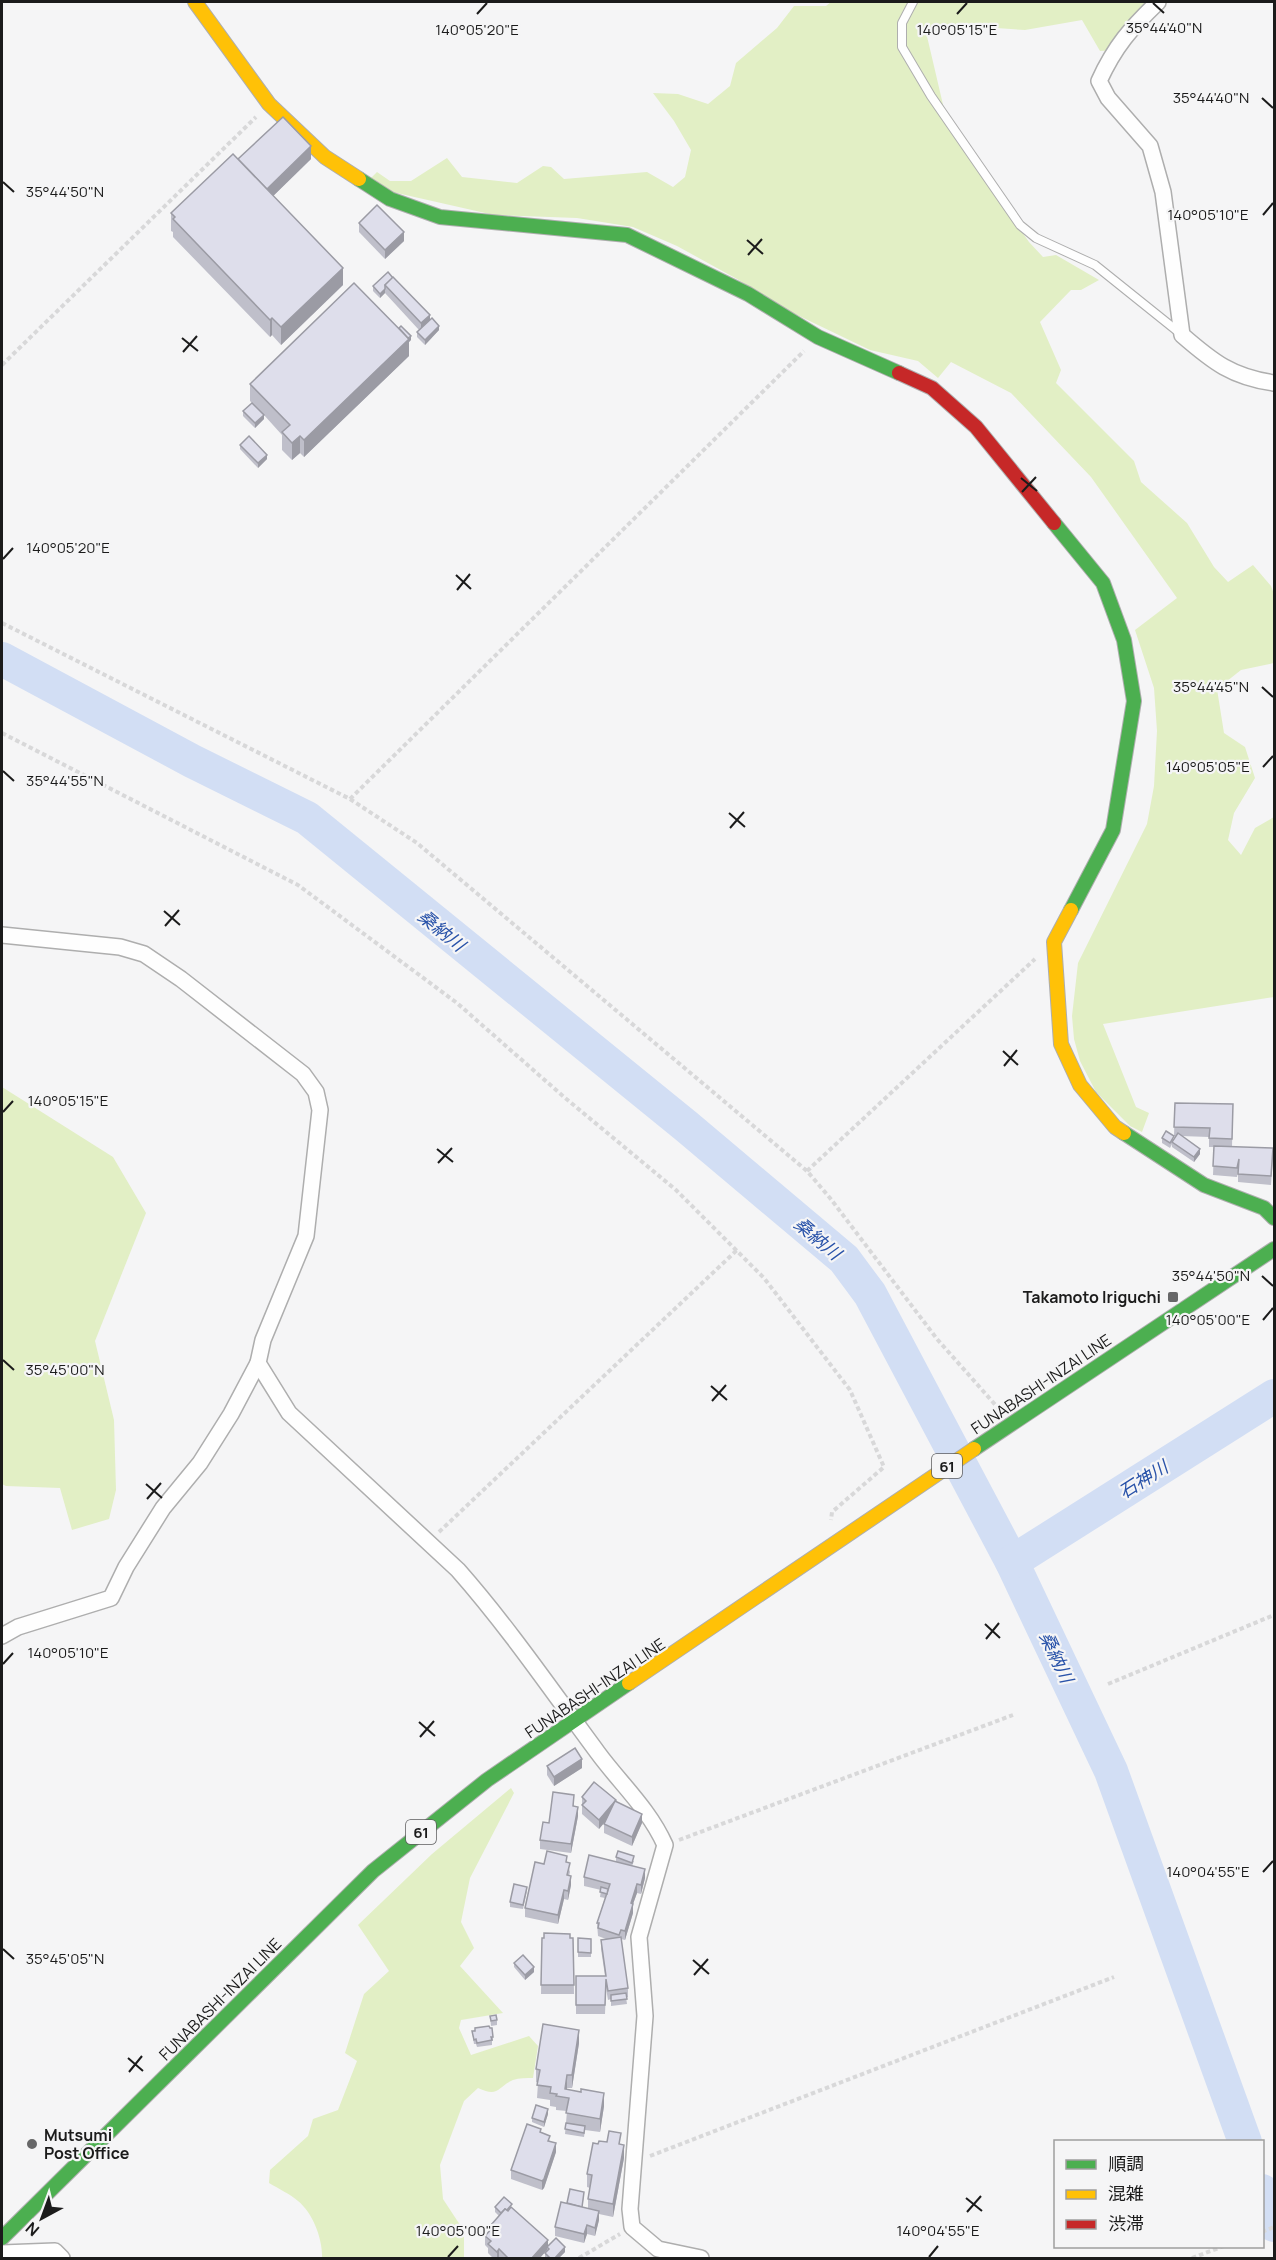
<svg xmlns="http://www.w3.org/2000/svg" width="1276" height="2260" viewBox="0 0 1276 2260" font-family="Manrope,'Noto Sans JP',sans-serif">
	<rect width="100%" height="100%" fill="#f5f5f6"/>
	<g fill="#e2efc5">
		<path d="M831,2H1168L1124,50L1100,51L1082,20L1025,30L967,26L926,32L948,126L1029,242L1043,257L1056,255L1099,280L1081,290H1071L1040,322L1061,370L1056,383L1134,461L1141,482L1187,523L1214,567L1228,582L1253,565L1271,586L1274,594V663L1241,670L1217,689L1224,733L1245,747L1255,778L1234,813L1228,840L1241,855L1255,828L1274,817V997L1103,1024L1136,1107L1149,1113L1142,1132L1130,1126L1096,1092L1080,1061L1074,1039L1072,1016L1078,963L1147,824L1154,786L1157,731L1154,688L1135,630L1177,598L1091,477L1011,393L951,362L938,378L918,361L870,350L793,313L737,279L677,246L633,227L577,218L494,215L388,191L371,178L377,172L390,181H411L447,158L462,177L517,183L543,166L551,167L564,179L647,172L673,187L685,177L691,150L674,121L653,93L678,94L708,104L730,86L736,63L777,28L794,6H826Z"/>
		<path d="M2,1087L113,1157L146,1213L95,1341L114,1420L116,1490L109,1519L72,1530L60,1488L6,1486L2,1484Z"/>
		<path d="M511,1788L514,1793L470,1878L461,1922L474,1948L460,1966L503,2013L461,2020L459,2028L471,2055L529,2036L538,2046L533,2078C527,2078 519,2078 513,2080C497,2087 499,2098 478,2088L464,2101L440,2165L443,2199L464,2231V2258H322C323,2240 313,2213 298,2201C290,2194 279,2189 269,2183L270,2170L308,2136L313,2119L338,2110L357,2061L345,2053L364,1994L389,1971L358,1925L432,1854Z"/>
	</g>
	<g fill="none" stroke-linecap="round" stroke-linejoin="round">
		<g stroke="#d2def4" stroke-width="34">
			<path d="M2,659L192,761L307,818L686,1126L844,1259L870,1294L1012,1562L1111,1771L1245,2142"/>
			<path d="M1012,1562L1274,1396"/>
			<path d="M1262,2191L1274,2225"/>
		</g>
		<defs>
			<path id="lane" d="M913,2L902,23V47L931,96L1020,225L1036,238L1095,265L1181,334"/>
			<g id="street">
				<path d="M1158,2C1131,28 1115,46 1099,81L1108,98L1150,146L1163,192L1182,335C1213,362 1232,377 1274,383"/>
				<path d="M2,935L120,947L144,954L181,979L303,1074L316,1092L320,1110L306,1236L263,1340L258,1363L289,1413L458,1570C509,1628 552,1691 598,1753C620,1783 649,1809 665,1845L639,1937L645,2016L630,2209L632,2227L658,2249L701,2258"/>
				<path d="M2,1636L18,1627L111,1598L126,1567L163,1508L200,1463L231,1414L258,1363"/>
				<path d="M2,2253L55,2251L62,2258"/>
			</g>
			<g id="fast">
				<path d="M359,179L390,199L440,217L627,235L748,294L818,337L899,373"/>
				<path d="M1054,523L1103,583L1124,640L1134,701L1113,830L1071,910"/>
				<path d="M1124,1133L1204,1185L1264,1208L1274,1218"/>
				<path d="M974,1449L1274,1249"/>
				<path d="M2,2238L373,1871L487,1780L629,1683"/>
			</g>
			<g id="slow">
				<path d="M195,2L269,104L325,157L359,179"/>
				<path d="M1071,910L1054,942L1061,1044L1080,1085L1115,1127L1124,1133"/>
				<path d="M629,1683L974,1449"/>
			</g>
			<path id="jam" d="M899,373L932,388L976,427L1054,523"/>
		</defs>
		<use href="#lane" stroke="#aeaeae" stroke-width="10"/>
		<use href="#street" stroke="#aeaeae" stroke-width="18"/>
		<use href="#fast" stroke="#aeaeae" stroke-width="16"/>
		<use href="#slow" stroke="#aeaeae" stroke-width="16"/>
		<use href="#jam" stroke="#aeaeae" stroke-width="16"/>
		<g stroke="#d8d8d9" stroke-width="4" stroke-dasharray="4.5 3" stroke-linecap="butt">
			<path d="M2,365L256,117"/>
			<path d="M2,623L350,799L417,843L807,1171L830,1198L937,1339L999,1409"/>
			<path d="M2,733L298,885L457,1003L564,1097L676,1190L764,1278L850,1390L884,1467L832,1512L831,1520"/>
			<path d="M350,799L804,351"/>
			<path d="M807,1171L1035,959"/>
			<path d="M439,1532L737,1250"/>
			<path d="M1108,1684L1274,1615"/>
			<path d="M679,1840L1013,1715"/>
			<path d="M650,2156L1114,1977"/>
			<path d="M1262,2232L1274,2227"/>
			<path d="M579,2258L620,2234"/>
			<path d="M1192,2258L1224,2246"/>
		</g>
		<use href="#lane" stroke="#fefefe" stroke-width="8"/>
		<use href="#street" stroke="#fefefe" stroke-width="15"/>
		<use href="#fast" stroke="#4caf50" stroke-width="14"/>
		<use href="#slow" stroke="#ffc107" stroke-width="14"/>
		<use href="#jam" stroke="#c62828" stroke-width="14"/>
	</g>
	<g fill="#bfbfca">
		<path d="M238,159H311L273,196L343,285L281,345L272,335L270,337L173,237V232L171,231V213Z"/>
		<path d="M359,223L404,241L385,259L359,232Z"/>
		<path d="M388,272L439,330L425,345L417,337V332L419,330L385,293L380,298L373,291V286Z"/>
		<path d="M411,340L409,342V356L304,457L300,453L292,460L282,450V435L264,415V419L255,428L243,416V411L252,403L250,401V384Z"/>
		<path d="M240,445L267,459L258,468L240,449Z"/>
		<path d="M1175,1103L1233,1104L1232,1147L1273,1157L1271,1185L1238,1182V1172L1237,1177L1213,1175L1214,1147H1209V1137L1181,1136L1200,1154L1194,1162L1172,1147V1144L1170,1148L1162,1143V1138L1174,1139L1176,1136H1174Z"/>
		<path d="M547,1766L582,1768L554,1786L547,1775Z"/>
		<path d="M582,1797L616,1802L642,1823L632,1846L604,1833V1824L606,1820L599,1829L582,1814Z"/>
		<path d="M574,1804V1807L578,1816L571,1853L540,1849V1840L549,1823Z"/>
		<path d="M616,1857L634,1861L632,1866L645,1878L641,1894L637,1893L633,1904V1913L625,1940L621,1939L628,1988V1997H626L627,2004L611,2006V1999L608,2000L606,1988L605,2014H576V1976H605L601,1949V1940L606,1939L598,1936L597,1923L605,1898L600,1897L601,1890L584,1886V1877L616,1862Z"/>
		<path d="M567,1862L570,1872L569,1876L571,1885L568,1900L564,1899L558,1924L525,1917V1908L544,1864Z"/>
		<path d="M527,1891L523,1909L510,1907V1902Z"/>
		<path d="M542,1938H573L574,1994H541Z"/>
		<path d="M578,1938L591,1939V1957H578Z"/>
		<path d="M514,1963L534,1972L525,1980L514,1967Z"/>
		<path d="M490,2016L497,2020V2025L491,2026Z"/>
		<path d="M490,2028L493,2037V2041H492V2045L477,2047L476,2044H474L472,2031Z"/>
		<path d="M579,2043L572,2088H567V2089L604,2106L600,2132L585,2130L584,2137L565,2134L567,2111L556,2110V2107L550,2106V2100L537,2098L538,2083L536,2082V2069Z"/>
		<path d="M548,2114L544,2127L532,2122V2118Z"/>
		<path d="M541,2133L550,2141L556,2152L544,2188L542,2190L511,2179V2170Z"/>
		<path d="M621,2145L624,2158L613,2217L599,2214V2220L595,2236L587,2234L584,2243L555,2236V2227L567,2203L584,2196L582,2207L588,2209V2199L590,2188L587,2187V2174Z"/>
		<path d="M495,2207L512,2208L548,2246L565,2252L558,2259H546L545,2257V2253L547,2250L539,2259H500L499,2258L494,2259L488,2253V2248L485,2245V2236L491,2230V2225L499,2216L495,2212Z"/>
	</g>
	<g fill="#9b9ba4">
		<path d="M311,146V159L266,203V190Z"/>
		<path d="M404,232V241L385,259V250Z"/>
		<path d="M343,268V285L281,345V327Z"/>
		<path d="M385,289V293L380,298V294Z"/>
		<path d="M430,315V324L421,332V323Z"/>
		<path d="M272,318V335L270,337V320Z"/>
		<path d="M439,326V330L425,345V340Z"/>
		<path d="M411,336V340L409,342V356L304,457V440Z"/>
		<path d="M264,415V419L255,428V423Z"/>
		<path d="M300,436V453L292,460V443Z"/>
		<path d="M267,455V459L258,468V463Z"/>
		<path d="M1200,1149V1154L1194,1162V1157Z"/>
		<path d="M582,1759V1768L554,1786V1777Z"/>
		<path d="M616,1800V1809L599,1829V1820Z"/>
		<path d="M578,1807V1816L571,1853V1844Z"/>
		<path d="M642,1814V1823L632,1846V1837Z"/>
		<path d="M645,1869V1878L641,1894V1885Z"/>
		<path d="M571,1876V1885L568,1900V1891Z"/>
		<path d="M637,1884V1893L633,1904V1913L625,1940V1931L631,1903Z"/>
		<path d="M564,1890V1899L558,1924V1915Z"/>
		<path d="M534,1967V1972L525,1980V1975Z"/>
		<path d="M579,2030V2043L572,2088V2075Z"/>
		<path d="M567,2075V2088L566,2098L565,2089Z"/>
		<path d="M604,2093V2106L600,2132V2119Z"/>
		<path d="M548,2109V2114L544,2127V2122Z"/>
		<path d="M556,2143V2152L544,2188L542,2190V2181Z"/>
		<path d="M624,2145V2158L613,2217V2204Z"/>
		<path d="M599,2211V2220L595,2236V2228Z"/>
		<path d="M587,2225V2234L584,2243V2234Z"/>
		<path d="M548,2240V2248L547,2247V2250L539,2259H531Z"/>
		<path d="M565,2247V2252L558,2259H554Z"/>
		<path d="M499,2249V2258L497,2259V2252Z"/>
	</g>
	<g fill="#dedeeb" stroke="#9b9ba4" stroke-width="1.5">
		<path d="M283,117L311,146L267,189L238,159Z"/>
		<path d="M233,154L343,268L281,327L272,318L270,320L173,219L175,217L171,213Z"/>
		<path d="M377,205L404,232L385,250L359,223Z"/>
		<path d="M388,272L393,278L385,285V289L380,294L373,286Z"/>
		<path d="M393,277L430,315L421,323L385,285Z"/>
		<path d="M354,283L409,339L304,440L300,436L292,443L282,432L290,425L250,384Z"/>
		<path d="M432,318L439,326L425,340L417,332Z"/>
		<path d="M401,326L411,336L408,338L399,328Z"/>
		<path d="M252,403L264,415L255,423L243,411Z"/>
		<path d="M249,436L267,455L258,463L240,445Z"/>
		<path d="M1175,1103L1233,1104L1232,1139L1209,1138L1210,1128L1174,1127Z"/>
		<path d="M1166,1131L1174,1136L1170,1143L1162,1138Z"/>
		<path d="M1178,1133L1200,1149L1194,1157L1172,1142Z"/>
		<path d="M1214,1146L1273,1148L1271,1176L1238,1174L1239,1159L1237,1168L1213,1166Z"/>
		<path d="M575,1748L582,1759L554,1777L547,1766Z"/>
		<path d="M594,1782L616,1800L599,1820L582,1805L586,1801L582,1797Z"/>
		<path d="M553,1792L574,1795L573,1806L578,1807L571,1844L540,1840L543,1822L549,1823Z"/>
		<path d="M615,1801L642,1814L632,1837L604,1824Z"/>
		<path d="M547,1851L567,1856L566,1862L570,1863L567,1875L571,1876L568,1891L564,1890L558,1915L525,1908L535,1862L544,1864Z"/>
		<path d="M618,1851L634,1856L632,1863L616,1857Z"/>
		<path d="M589,1855L645,1869L641,1885L637,1884L631,1903L633,1904L625,1931L621,1930L619,1935L598,1928L599,1923H597L610,1884L584,1877Z"/>
		<path d="M514,1884L527,1887L523,1905L510,1902Z"/>
		<path d="M601,1887L608,1889L607,1894L600,1892Z"/>
		<path d="M544,1933L570,1934V1938H573L574,1985H541L542,1938H544Z"/>
		<path d="M621,1937L628,1988L608,1991L606,1979L605,2005H576V1976H606L601,1940Z"/>
		<path d="M578,1938L591,1939V1953L578,1952Z"/>
		<path d="M523,1955L534,1967L525,1975L514,1963Z"/>
		<path d="M626,1993L627,1999L611,2001V1995Z"/>
		<path d="M496,2015L497,2020L491,2021L490,2016Z"/>
		<path d="M543,2024L579,2030L572,2075H567L565,2089L581,2092V2089L604,2093L600,2119L566,2113L569,2098L556,2096L557,2094L550,2093L551,2087L537,2085L540,2070L536,2069Z"/>
		<path d="M489,2026L490,2028H492L493,2037H491L492,2040L477,2043L476,2039L474,2040L472,2031H475V2028Z"/>
		<path d="M536,2105L548,2109L544,2122L532,2118Z"/>
		<path d="M566,2123L585,2126L584,2133L565,2129Z"/>
		<path d="M527,2124L541,2129L540,2132L550,2136L548,2141L556,2143L544,2179L542,2181L511,2170Z"/>
		<path d="M609,2131L621,2133L619,2144L624,2145L613,2204L588,2199L592,2175L587,2174L593,2143L598,2144L599,2141L607,2142Z"/>
		<path d="M570,2189L584,2192L582,2207L567,2203Z"/>
		<path d="M504,2197L512,2204L507,2210L505,2209L501,2213L495,2207Z"/>
		<path d="M561,2202L599,2211L595,2228L587,2225L584,2234L555,2227Z"/>
		<path d="M511,2207L548,2240L531,2259H509L499,2249L497,2252L488,2244L491,2241L485,2236L493,2227L491,2225L505,2209L508,2211Z"/>
		<path d="M556,2238L565,2247L554,2259H551L545,2253L549,2249L547,2247Z"/>
	</g>
	<path fill="none" stroke="#1b1b1b" stroke-width="2" d="M1153,3L1164,13M477,14L487,3M957,14L967,3M1262,98L1273,108M3,182L14,192M1263,215L1273,203M747,240L763,254M748,255L762,239M182,338L198,351M183,352L197,336M1021,478L1037,491M1022,492L1036,477M3,559L13,548M456,575L471,589M457,590L470,574M1262,687L1273,697M1263,767L1273,756M3,771L14,781M729,813L745,827M730,828L744,812M164,911L180,925M165,926L179,910M1003,1051L1018,1065M1004,1066L1017,1050M3,1112L13,1101M437,1149L453,1162M438,1163L452,1148M1262,1276L1273,1286M1263,1320L1273,1308M3,1360L14,1370M711,1386L727,1400M712,1401L726,1385M146,1484L162,1498M147,1499L161,1483M985,1624L1000,1638M986,1639L999,1623M3,1664L13,1653M419,1722L435,1736M420,1737L434,1721M1263,1872L1273,1861M3,1949L14,1959M693,1960L709,1974M694,1975L708,1959M128,2058L143,2071M129,2072L142,2056M966,2198L982,2211M967,2212L981,2196M448,2257L458,2246M929,2257L938,2246"/>
	<g fill="#676768" stroke="#f5f5f6" stroke-width="2">
		<rect x="1167" y="1291" width="12" height="12" rx="3"/>
		<circle cx="32" cy="2144" r="6"/>
	</g>
	<g text-anchor="middle" dominant-baseline="central" stroke-width="4.5" stroke-linejoin="round" paint-order="stroke">
		<g fill="#f5f5f6" stroke="#5c5c5d" stroke-width="1.5">
			<rect x="932" y="1454" width="30" height="24" rx="4.5"/>
			<rect x="406" y="1820" width="30" height="24" rx="4.5"/>
		</g>
		<g font-size="15" font-weight="bold" fill="#1b1b1b">
			<text x="947" y="1466">61</text>
			<text x="421" y="1832">61</text>
		</g>
		<g font-size="16" font-weight="bold" fill="#1b1b1b" stroke="#f5f5f6" text-anchor="end">
			<text x="1161" y="1297">Takamoto Iriguchi</text>
			<text x="44" y="2135" text-anchor="start">Mutsumi<tspan x="44" dy="18">Post Office</tspan></text>
		</g>
		<g font-size="16" fill="#1b1b1b" stroke="#f5f5f6">
			<text transform="translate(1041 1384) rotate(-34)">FUNABASHI-INZAI LINE</text>
			<text transform="translate(595 1688) rotate(-34)">FUNABASHI-INZAI LINE</text>
			<text transform="translate(220 1999) rotate(-45)">FUNABASHI-INZAI LINE</text>
		</g>
		<g font-size="18" font-style="italic" fill="#2852a9" stroke="#f5f5f6">
			<text transform="translate(442 930) rotate(39)">桑納川</text>
			<text transform="translate(818 1238) rotate(40)">桑納川</text>
			<text transform="translate(1143 1479) rotate(-32)">石神川</text>
			<text transform="translate(1057 1657) rotate(65)">桑納川</text>
		</g>
	</g>
	<g font-size="15" text-anchor="middle" fill="#1b1b1b" stroke="#f5f5f6" stroke-width="4.5" stroke-linejoin="round" paint-order="stroke">
		<text x="1164" y="33">35°44'40"N</text>
		<text x="477" y="35">140°05'20"E</text>
		<text x="957" y="35">140°05'15"E</text>
		<text x="1211" y="103">35°44'40"N</text>
		<text x="65" y="197">35°44'50"N</text>
		<text x="1208" y="220">140°05'10"E</text>
		<text x="68" y="553">140°05'20"E</text>
		<text x="1211" y="692">35°44'45"N</text>
		<text x="1208" y="772">140°05'05"E</text>
		<text x="65" y="786">35°44'55"N</text>
		<text x="68" y="1106">140°05'15"E</text>
		<text x="1211" y="1281">35°44'50"N</text>
		<text x="1208" y="1325">140°05'00"E</text>
		<text x="65" y="1375">35°45'00"N</text>
		<text x="68" y="1658">140°05'10"E</text>
		<text x="1208" y="1877">140°04'55"E</text>
		<text x="65" y="1964">35°45'05"N</text>
		<text x="458" y="2236">140°05'00"E</text>
		<text x="938" y="2236">140°04'55"E</text>
	</g>
	<rect width="1276" height="2260" fill="none" stroke="#1b1b1b" stroke-width="6"/>
	<rect x="1054" y="2140" width="210" height="108" fill="#f5f5f6" stroke="#9e9e9e" stroke-width="1.5"/>
	<rect x="1066" y="2160" width="30" height="9" fill="#4caf50" stroke="#9e9e9e" stroke-width="1.5"/>
	<text x="1108" y="2170" font-size="18" fill="#1b1b1b">順調</text>
	<rect x="1066" y="2190" width="30" height="9" fill="#ffc107" stroke="#9e9e9e" stroke-width="1.5"/>
	<text x="1108" y="2200" font-size="18" fill="#1b1b1b">混雑</text>
	<rect x="1066" y="2220" width="30" height="9" fill="#c62828" stroke="#9e9e9e" stroke-width="1.5"/>
	<text x="1108" y="2230" font-size="18" fill="#1b1b1b">渋滞</text>
	<g transform="translate(42 2218) rotate(221)" stroke="#f5f5f6" stroke-width="4.5" paint-order="stroke">
	<path d="M0-4.5L10 22L0 15L-10 22Z" fill="#1b1b1b"/>
	<text y="-9" font-size="16" font-weight="bold" text-anchor="middle" fill="#1b1b1b">N</text>
	</g>
</svg>
